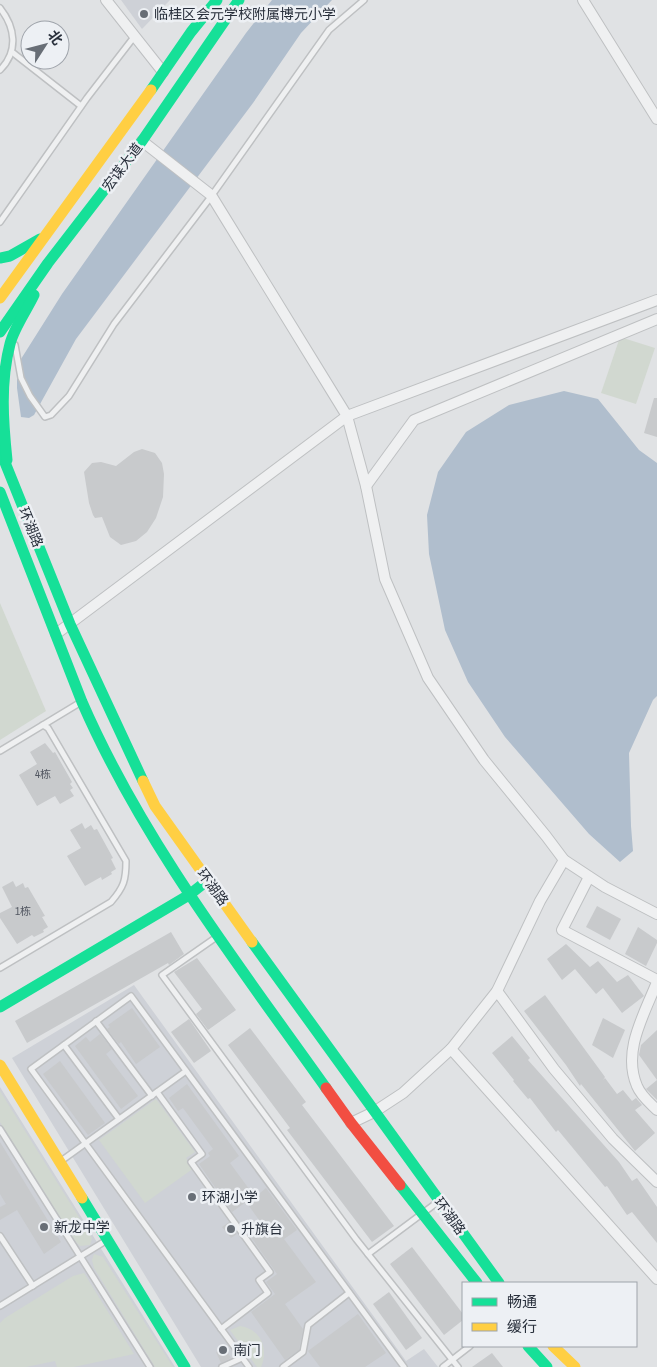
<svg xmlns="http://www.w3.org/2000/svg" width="657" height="1367" viewBox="0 0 657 1367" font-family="'Archivo Narrow','Noto Sans SC',sans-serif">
	<rect width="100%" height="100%" fill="#e0e2e4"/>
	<g fill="#ced1d7">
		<path d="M121,0H170L142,29Z"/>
		<path d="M134,985L406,1361L424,1349L438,1367H201L12,1058Z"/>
		<path d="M0,1087L175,1367H0Z"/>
	</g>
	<g fill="#d1d8d0">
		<path d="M620,337L655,348L636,404L601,393Z"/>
		<path d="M0,603L46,711L0,740Z"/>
		<path d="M0,1091L92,1238L90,1245L80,1246L76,1242L0,1122Z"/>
		<path d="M156,1099L195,1152L186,1158L194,1168L145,1203L99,1140Z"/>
		<path d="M94,1254L103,1257L173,1367H155L94,1268L92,1260Z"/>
		<path d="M84,1273L134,1354L74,1367H57L55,1361L26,1367H0V1323L5,1318L73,1276Z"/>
		<path d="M240,1326C261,1329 269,1349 261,1367H257L230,1330Z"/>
	</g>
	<g fill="#b0becd">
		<path d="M272,0H332L301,33L253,103L76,339L34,415L29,418L21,417L17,388V375L21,359L62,294L246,33Z"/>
		<path d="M564,391L598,399L639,450L657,463V696L653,700L629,753L631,826L633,851L620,862L589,834L505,737L468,682L445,630L429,554L427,515L438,472L466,432L509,405Z"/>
	</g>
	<g fill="#c8cacc">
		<path d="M654,398H657V437L644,433Z"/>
		<path d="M142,449L155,453L162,463L164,474L163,497L156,518L147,532L136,541L121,545L110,537L102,517L95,518L93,515L89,503L84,472L92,463L101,462L116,466L134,452Z"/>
		<path d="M45,743L53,753L55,752L72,782L70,784L73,788L70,790L74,796L60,804L55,796L37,806L19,775L37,764L30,752Z"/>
		<path d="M82,823L85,829L91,825L94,830L97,829L113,858L111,859L116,869L111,872L112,874L102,880L101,877L85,886L67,856L81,848L70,830Z"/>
		<path d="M13,881L16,887L23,883L25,888L28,887L45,916L42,917L48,927L43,930L44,932L34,937L32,935L17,944L0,918V913L12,907L2,887Z"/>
		<path d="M597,906L621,919L610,940L586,927Z"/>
		<path d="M638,927L657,940V943L646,966L625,954Z"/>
		<path d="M171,932L184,954L169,965L168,963L27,1043L15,1021Z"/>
		<path d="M566,944L590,967L598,961L617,982L628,975L644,996L622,1013L603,988L596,994L575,969L562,980L547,959Z"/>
		<path d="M197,958L236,1010L208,1030L196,1014L202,1009L174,972Z"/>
		<path d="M545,995L605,1077L603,1080L605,1078L617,1094L623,1090L632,1101L636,1098L642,1105L635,1110L655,1133L635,1151L581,1084L580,1086L566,1065L524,1011Z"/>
		<path d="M132,1008L160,1047L136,1064L121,1042L119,1044L107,1029L110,1027L108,1025Z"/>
		<path d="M603,1018L625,1030L613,1058L592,1045Z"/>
		<path d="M189,1019L211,1051L194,1063L171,1032Z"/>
		<path d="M250,1028L306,1102L302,1105L394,1226L372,1242L287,1130L290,1128L228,1045Z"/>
		<path d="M657,1030V1080L639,1055L641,1045Z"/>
		<path d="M100,1034L112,1049L106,1054L138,1096L121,1109L75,1046L86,1037L90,1042Z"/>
		<path d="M512,1036L530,1058L528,1060L619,1162L632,1181L637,1178L657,1207V1243L632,1212L627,1215L607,1186L605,1187L558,1130L556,1132L530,1098L528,1099L513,1081L514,1080L492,1053Z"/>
		<path d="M60,1061L105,1123L88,1135L43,1074Z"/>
		<path d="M657,1080V1100L646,1089Z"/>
		<path d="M187,1084L239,1156L230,1163L255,1197L266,1188L297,1230L284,1239L316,1282L285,1304L303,1329L299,1350L285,1360L251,1312L275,1294L266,1282L277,1274L248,1233L262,1224L246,1202L232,1212L199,1164L210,1156L208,1153L213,1149L183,1108L178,1111L169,1098Z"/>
		<path d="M0,1142L61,1242L44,1254L17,1210L0,1220V1207L6,1204L0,1194Z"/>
		<path d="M229,1222L237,1234L231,1238L222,1227Z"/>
		<path d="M412,1247L463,1314V1320L444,1335L390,1264Z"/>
		<path d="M389,1292L422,1338L406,1350L373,1304Z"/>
		<path d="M358,1314L386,1353L365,1367H320L308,1351Z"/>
		<path d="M225,1348L231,1358L221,1363L216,1352Z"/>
		<path d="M492,1353L503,1367H472Z"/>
	</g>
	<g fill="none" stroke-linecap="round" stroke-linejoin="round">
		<defs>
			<g id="lane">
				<path d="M0,8C15,27 19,51 0,70"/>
				<path d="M12,52L81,106"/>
				<path d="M0,222L87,98L134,37"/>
				<path d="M15,345L21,378L30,396L45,417L51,415L69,396L114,324L210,198L329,30L364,0"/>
				<path d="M43,725L81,702"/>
				<path d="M0,751L43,725L48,728L126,861C126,880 124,887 111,902L0,968"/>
				<path d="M218,936L162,975L356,1239L458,1367"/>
				<path d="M96,1021L152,1096"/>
				<path d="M64,1045L119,1119"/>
				<path d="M157,1092L202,1154L191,1162L270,1272L259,1280L268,1293L221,1329"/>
				<path d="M0,1129L150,1367"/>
				<path d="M61,1161L186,1071"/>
				<path d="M0,1236L33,1286"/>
				<path d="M368,1254L439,1201"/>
				<path d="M0,1306L107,1240"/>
				<path d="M222,1367L242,1358"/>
				<path d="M249,1367L31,1069L131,996L404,1367"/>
				<path d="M283,1367L303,1352L308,1325L349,1293"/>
				<path d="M443,1367L470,1346"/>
			</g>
			<g id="street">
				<path d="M106,0L163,72"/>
				<path d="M583,0L657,119"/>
				<path d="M657,300L347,416L366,486L385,579L428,678L484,760L546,836L564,860L605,887L657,914"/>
				<path d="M366,486L414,420L657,319"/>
				<path d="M56,634L347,416L211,195L142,141"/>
				<path d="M589,877L562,930L657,980"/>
				<path d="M657,982C644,1015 622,1051 637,1086C641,1096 650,1103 657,1110"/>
				<path d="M497,991L554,1069L613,1139L657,1182"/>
				<path d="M451,1049L657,1279"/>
				<path d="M351,1123L374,1112L403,1093L451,1049L497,991L540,901L564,860"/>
			</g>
		</defs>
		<use href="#lane" stroke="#bec0c2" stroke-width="8"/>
		<use href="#street" stroke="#bec0c2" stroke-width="12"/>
		<use href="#lane" stroke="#eff0f1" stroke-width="5"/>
		<use href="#street" stroke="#eff0f1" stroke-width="10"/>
		<g stroke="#16e098" stroke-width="11">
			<path d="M151,90L191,32L217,0"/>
			<path d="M0,258L10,256L40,239"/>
			<path d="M0,332L48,263L142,141L239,0"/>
			<path d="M0,450L70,624L143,781"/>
			<path d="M7,460C3,422 0,382 10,344C14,328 27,310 34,295"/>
			<path d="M0,492L82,702C143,842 238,964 326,1088"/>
			<path d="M252,942L499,1283"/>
			<path d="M0,1007L189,895L208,880"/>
			<path d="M400,1185L477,1283"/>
			<path d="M82,1198L185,1367"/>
			<path d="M528,1346L547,1367"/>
		</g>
		<g stroke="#ffcf43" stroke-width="11">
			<path d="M0,298L151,90"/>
			<path d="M143,781L155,806L252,942"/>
			<path d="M0,1065L82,1198"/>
			<path d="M553,1346L575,1367"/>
		</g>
		<path stroke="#f24e42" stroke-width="11" d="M326,1088L351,1123L400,1185"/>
	</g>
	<g fill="#686e76" stroke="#edf0f4" stroke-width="2">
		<circle cx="144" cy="14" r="5"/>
		<circle cx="192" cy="1197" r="5"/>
		<circle cx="44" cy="1227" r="5"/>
		<circle cx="231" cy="1229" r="5"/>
		<circle cx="223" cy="1350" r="5"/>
	</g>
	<g text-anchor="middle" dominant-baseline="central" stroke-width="5" stroke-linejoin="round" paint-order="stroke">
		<g font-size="11" fill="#515660">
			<text x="43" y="774">4栋</text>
			<text x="23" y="911">1栋</text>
		</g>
		<g font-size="14" fill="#282f3b" stroke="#edf0f4" text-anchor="start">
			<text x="154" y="14">临桂区会元学校附属博元小学</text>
			<text x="202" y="1197">环湖小学</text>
			<text x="54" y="1227">新龙中学</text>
			<text x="241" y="1229">升旗台</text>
			<text x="233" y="1350">南门</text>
		</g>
		<g font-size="14" fill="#282f3b" stroke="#edf0f4">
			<text transform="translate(122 167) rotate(-53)">宏谋大道</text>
			<text transform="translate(31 527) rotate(68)">环湖路</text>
			<text transform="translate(213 887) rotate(54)">环湖路</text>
			<text transform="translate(450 1216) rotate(54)">环湖路</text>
		</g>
	</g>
	<rect x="462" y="1282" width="175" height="65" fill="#edf0f4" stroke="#9ea3aa"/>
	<rect x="472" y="1298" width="25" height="8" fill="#16e098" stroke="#9ea3aa"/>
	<text x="507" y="1307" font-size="15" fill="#282f3b">畅通</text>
	<rect x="472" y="1323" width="25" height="8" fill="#ffcf43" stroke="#9ea3aa"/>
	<text x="507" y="1332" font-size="15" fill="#282f3b">缓行</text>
	<g transform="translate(45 45) rotate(54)"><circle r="24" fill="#edf0f4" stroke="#9ea3aa"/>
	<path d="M0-4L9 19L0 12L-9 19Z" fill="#686e76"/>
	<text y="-8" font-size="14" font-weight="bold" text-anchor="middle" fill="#282f3b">北</text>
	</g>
</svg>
